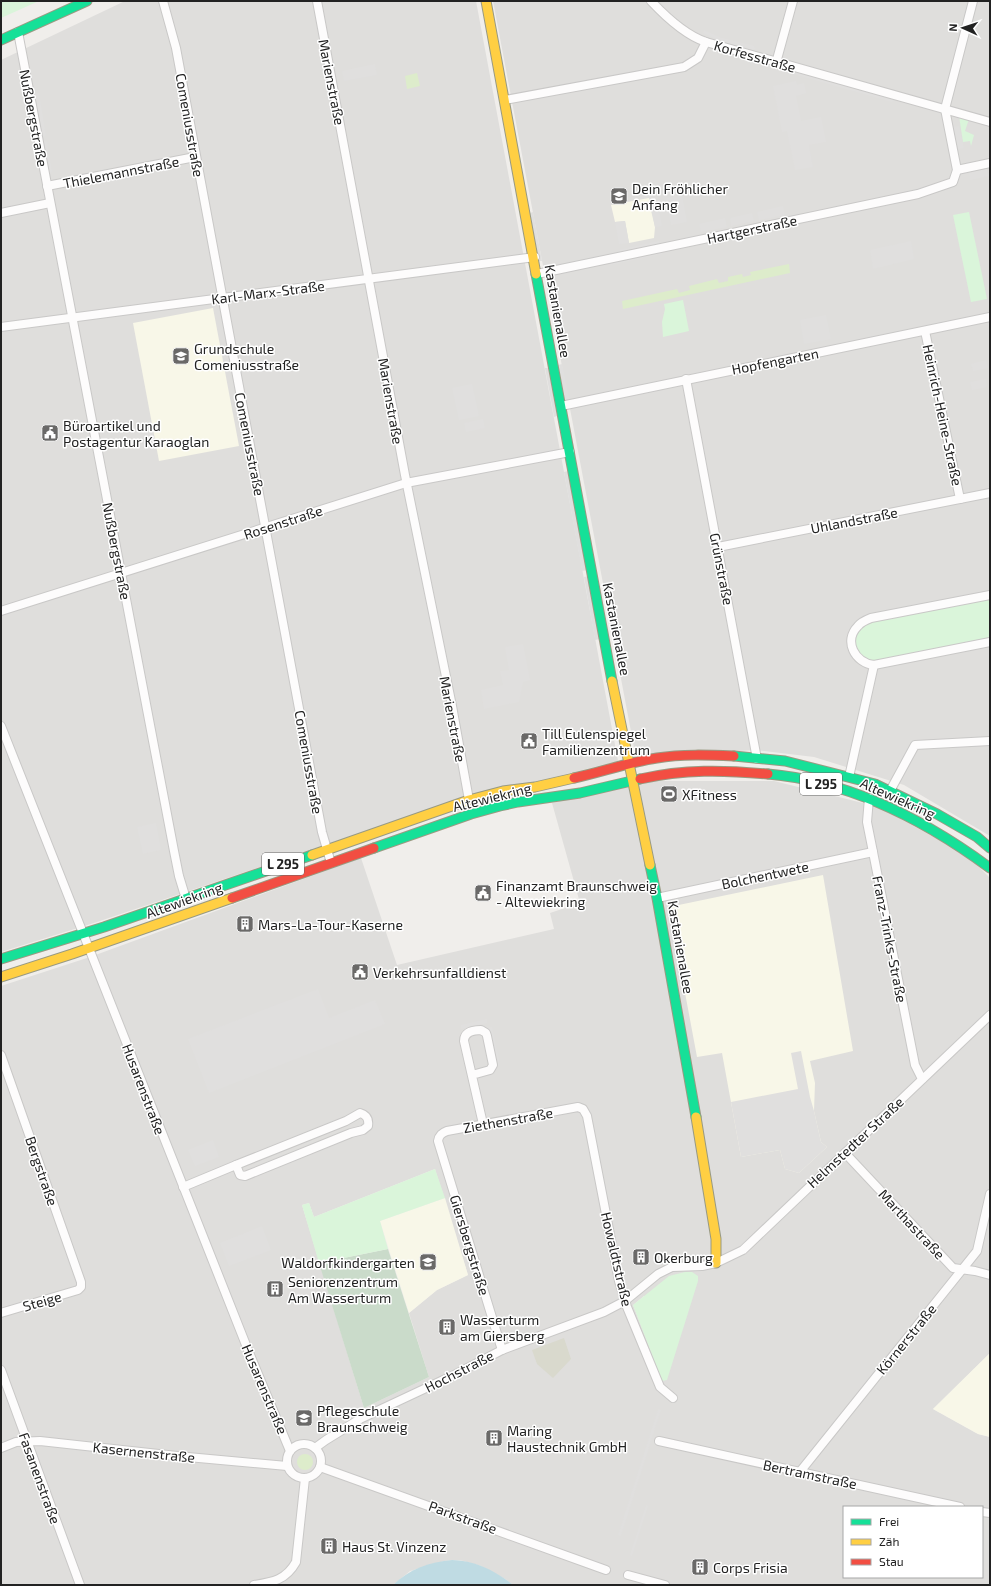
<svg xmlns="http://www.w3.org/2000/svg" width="991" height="1586" viewBox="0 0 991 1586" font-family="'Exo 2',sans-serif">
	<rect width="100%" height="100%" fill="#f0eeeb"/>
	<g fill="#dfdedc" fill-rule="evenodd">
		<path d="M125,1H476L618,761L443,805L97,922L1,952V60Z"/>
		<path d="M493,1H990V836L904,785L814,757L756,750L679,754L636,758Z"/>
		<path d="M638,781H774L879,807L968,856L990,878V1353L933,1409L978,1434L990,1437V1585H513L505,1579L481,1566L460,1560H452L444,1561L410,1571L393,1585H1V986L90,957L361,858L397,965L554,929L550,913L580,903L552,803ZM435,1169L468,1275L437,1290L409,1313L429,1377L364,1408L302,1205L309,1203L314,1217ZM644,1296L663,1381L633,1305ZM844,1507H982V1577H844Z"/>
	</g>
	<g fill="#f8f7e8">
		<path d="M649,198L655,227L654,238L629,243L625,221L615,222L611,205Z"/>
		<path d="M213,308L239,446L159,461L133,323Z"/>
		<path d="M823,875L853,1051L810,1061L815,1083L814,1111L821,1142L827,1147L799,1173L785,1169L780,1150L741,1157L722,1053L697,1057L669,907Z"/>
		<path d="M445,1198L468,1275L437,1290L409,1313L380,1221Z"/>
		<path d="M990,1353V1437L978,1434L933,1409Z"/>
	</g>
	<path fill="#d9d9cd" d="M564,1338L571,1359L553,1378L537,1364L532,1350Z"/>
	<g fill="#ddeccb">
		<path d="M417,73L420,86L407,89L405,76Z"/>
		<path d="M789,264L790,273L623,309L622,301L677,289L679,293L690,290L689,286L717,279L719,283L728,281V277L742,274L743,277L751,275L750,272Z"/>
		<circle cx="305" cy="1462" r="8"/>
	</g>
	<path fill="#cadbca" d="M388,1249L429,1377L364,1408L319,1263Z"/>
	<g fill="#daf5da">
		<path d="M1,1H39L1,18Z"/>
		<path d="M959,116L969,119L965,131L974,135L971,146L970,141L963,142Z"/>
		<path d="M969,212L987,299L971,302L953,215Z"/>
		<path d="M683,300L689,331L663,337L662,322L665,309L664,304Z"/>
		<path d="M990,595V642L874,665L854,652L857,627L861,623Z"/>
		<path d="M435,1169L445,1198L380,1221L388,1249L319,1263L302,1205L309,1203L314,1217Z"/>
		<path d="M685,1272H692L698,1276V1281L667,1380L662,1381L633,1305L669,1276Z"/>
	</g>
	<g fill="#e0dfde">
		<path d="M704,30L722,38L754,46L756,49L749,50L732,46L703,33Z"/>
		<path d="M725,51L894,98L892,102L727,55Z"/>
		<path d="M375,64L377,75L344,81L342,71Z"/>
		<path d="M796,81L797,85L804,83L806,93L796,96L801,121L821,117L826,142L809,145L813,167L795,170L787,131L782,132L773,86Z"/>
		<path d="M39,93L46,136L41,137L33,94Z"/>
		<path d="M959,126L964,148L958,149L953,127Z"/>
		<path d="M47,141L52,172L46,173L41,142Z"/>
		<path d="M987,169L989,176L970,180L969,172Z"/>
		<path d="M682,195L687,222L671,225L666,198Z"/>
		<path d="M657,200L662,226L655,227L649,202Z"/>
		<path d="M783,206L785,215L759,220L757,212Z"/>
		<path d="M533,212L542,261H539L530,213Z"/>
		<path d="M752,213L754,221L731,226L730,218Z"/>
		<path d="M725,218L727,227L701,232L699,224Z"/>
		<path d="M625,221L629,243L619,244L615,222Z"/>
		<path d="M659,241L660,245L620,254L619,250Z"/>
		<path d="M911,241L914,259L873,269L870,250Z"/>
		<path d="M661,250L662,254L610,265V262Z"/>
		<path d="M826,315L831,339L804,344L800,320Z"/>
		<path d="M986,360L988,368L973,371L971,364Z"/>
		<path d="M562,364L570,402L566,403L558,365Z"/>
		<path d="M545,368H548L557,416L554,417Z"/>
		<path d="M986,379L987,387L972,390L970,382Z"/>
		<path d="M472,384L479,416L459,420L452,388Z"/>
		<path d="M483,419L485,428L466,432L464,423Z"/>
		<path d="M568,471L587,570L582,571L564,472Z"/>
		<path d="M589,576L600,639L595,640L584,577Z"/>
		<path d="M523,644L530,680L523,682L519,702L484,709L481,690L503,685L500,671L509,670L505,647Z"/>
		<path d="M156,823L161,850L143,854L137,827Z"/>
		<path d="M318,989L329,1018L375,1000L385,1024L209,1093L188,1039Z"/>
		<path d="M487,1019V1023L461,1029V1025Z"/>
		<path d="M492,1027L500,1065L497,1066L488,1028Z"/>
		<path d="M801,1051L810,1097L814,1111L821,1142L827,1147L799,1173L785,1169L780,1150L741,1157L731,1102L798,1089L791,1053Z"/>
		<path d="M213,1140L219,1157L195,1166L188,1150Z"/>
		<path d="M262,1226L271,1250L229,1266L220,1243Z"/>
		<path d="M658,1409L661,1410L621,1536L618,1535Z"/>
		<path d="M646,1505L648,1506L632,1556L630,1555Z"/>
	</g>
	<path fill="#bfdbe3" d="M452,1560C474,1560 496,1571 513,1585H393C409,1569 430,1562 452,1560Z"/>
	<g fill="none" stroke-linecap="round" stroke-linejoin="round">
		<defs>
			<g id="street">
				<path d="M163,1L176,48L322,832L331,863"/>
				<path d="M317,1L405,475L452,706L469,800"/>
				<path d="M651,1C666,17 685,35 706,42L990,122"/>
				<path d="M18,32L174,851L179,876L186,899"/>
				<path d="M776,63L793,1"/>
				<path d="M505,100L684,67L698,58L706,42"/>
				<path d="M957,170L990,163"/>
				<path d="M47,186L195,157"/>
				<path d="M1,213L50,203"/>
				<path d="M537,274L918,194L953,182L957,170L945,109L973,1"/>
				<path d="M1,327L535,257"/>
				<path d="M925,331L960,499"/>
				<path d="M686,379L757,759"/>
				<path d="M561,406L990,317"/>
				<path d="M718,547L990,493"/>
				<path d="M990,595L871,618C866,620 861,622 858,626C843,641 855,663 874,665L990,642"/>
				<path d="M1,611L406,483L570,452"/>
				<path d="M1,726L248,1350L290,1451"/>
				<path d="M849,777L874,665"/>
				<path d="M890,791L915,745L990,741"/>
				<path d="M869,798L867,822L873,852L915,1065L922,1079"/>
				<path d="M657,898L873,852"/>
				<path d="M1,1055L81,1282V1287L78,1290L1,1313"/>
				<path d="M472,1075L490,1070L493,1065L487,1036L486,1033L481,1030C473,1030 464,1032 464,1041L483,1124"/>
				<path d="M360,1113C367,1115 369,1119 368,1126L363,1130L351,1133L245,1176L240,1175L236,1165L346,1121Z"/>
				<path d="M845,1153L953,1268L975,1271L990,1275"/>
				<path d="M183,1187L236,1165"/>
				<path d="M502,1350L438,1141C439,1135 442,1133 447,1131L578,1107L583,1109L587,1116L619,1281L627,1307L660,1387L673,1398"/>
				<path d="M1,1370L80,1585"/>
				<path d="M659,1441L960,1507"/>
				<circle cx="304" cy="1461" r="17"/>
				<path d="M1,1448L16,1442L40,1441L177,1456L287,1466"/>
				<path d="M315,1448L326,1440L360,1419L456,1374L502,1350L604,1312L625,1301L658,1274L672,1267L702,1266L716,1263L743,1250L990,1015"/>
				<path d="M320,1467L606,1570"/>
				<path d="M799,1473L977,1251L990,1194"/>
				<path d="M982,1512L990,1513"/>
				<path d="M628,1575L665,1585"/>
				<path d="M254,1585C273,1582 286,1580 296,1562L305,1478"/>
			</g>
			<g id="fast">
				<path d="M1,40L87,1"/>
				<path d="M536,274L612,681"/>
				<path d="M734,756L785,761L875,784L937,814L977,837L990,848"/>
				<path d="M768,774C850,781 925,820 990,868"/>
				<path d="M374,848L471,814L500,806L518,802L580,793L640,779"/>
				<path d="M650,865L657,898L696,1117"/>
				<path d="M1,959L104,927L312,855"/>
			</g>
			<g id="slow">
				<path d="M486,1L536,274"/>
				<path d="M612,681L650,865"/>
				<path d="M312,855L469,800L503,791L535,787L574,778"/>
				<path d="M1,977L72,954L232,898"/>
				<path d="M696,1117L716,1239V1263"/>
			</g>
			<g id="jam">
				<path d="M574,778C602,772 629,762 657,758C682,754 708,755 734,756"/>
				<path d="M640,779C685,769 723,770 768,774"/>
				<path d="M232,898L374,848"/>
			</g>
		</defs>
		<use href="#street" stroke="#c9c8c7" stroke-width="10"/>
		<use href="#fast" stroke="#999a82" stroke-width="11"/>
		<use href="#slow" stroke="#999a82" stroke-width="11"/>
		<use href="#jam" stroke="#999a82" stroke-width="11"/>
		<use href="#street" stroke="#fdfcfc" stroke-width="8"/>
		<use href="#fast" stroke="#16e098" stroke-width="9"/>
		<use href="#slow" stroke="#ffcf43" stroke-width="9"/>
		<use href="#jam" stroke="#f24e42" stroke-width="9"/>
	</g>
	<defs>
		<symbol id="school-square" viewBox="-11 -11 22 22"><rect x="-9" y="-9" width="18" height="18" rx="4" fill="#6a6968" stroke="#fff"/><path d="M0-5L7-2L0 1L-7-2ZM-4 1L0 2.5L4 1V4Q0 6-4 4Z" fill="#fff"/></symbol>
		<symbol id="civic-square" viewBox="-11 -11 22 22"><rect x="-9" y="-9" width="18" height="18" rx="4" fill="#6a6968" stroke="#fff"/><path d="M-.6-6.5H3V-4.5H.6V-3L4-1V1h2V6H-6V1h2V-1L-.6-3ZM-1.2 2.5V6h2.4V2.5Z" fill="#fff"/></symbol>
		<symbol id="stadium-square" viewBox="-11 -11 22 22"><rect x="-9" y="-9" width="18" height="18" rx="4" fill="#6a6968" stroke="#fff"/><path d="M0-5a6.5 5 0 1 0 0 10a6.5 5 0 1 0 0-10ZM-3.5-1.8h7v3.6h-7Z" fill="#fff"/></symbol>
		<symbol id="building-square" viewBox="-11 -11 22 22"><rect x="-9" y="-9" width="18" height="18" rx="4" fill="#6a6968" stroke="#fff"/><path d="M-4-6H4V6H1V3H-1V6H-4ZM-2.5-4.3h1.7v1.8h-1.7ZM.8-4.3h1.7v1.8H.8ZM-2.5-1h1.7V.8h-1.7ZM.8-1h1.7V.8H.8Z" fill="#fff"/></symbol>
	</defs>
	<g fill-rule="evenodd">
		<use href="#school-square" x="609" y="186" width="20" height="20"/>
		<use href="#school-square" x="171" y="346" width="20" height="20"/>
		<use href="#civic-square" x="40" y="423" width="20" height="20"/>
		<use href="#civic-square" x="519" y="731" width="20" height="20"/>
		<use href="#stadium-square" x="659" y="784" width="20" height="20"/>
		<use href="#civic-square" x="473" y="883" width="20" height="20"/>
		<use href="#building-square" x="235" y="914" width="20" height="20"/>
		<use href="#civic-square" x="350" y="962" width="20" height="20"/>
		<use href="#building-square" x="631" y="1247" width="20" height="20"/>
		<use href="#school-square" x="418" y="1252" width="20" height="20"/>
		<use href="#building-square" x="265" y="1279" width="20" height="20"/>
		<use href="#building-square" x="437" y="1317" width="20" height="20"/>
		<use href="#school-square" x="294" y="1408" width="20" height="20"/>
		<use href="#building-square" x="484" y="1428" width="20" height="20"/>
		<use href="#building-square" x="319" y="1536" width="20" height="20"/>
		<use href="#building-square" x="690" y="1557" width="20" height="20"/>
	</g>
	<g text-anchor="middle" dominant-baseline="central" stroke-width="3" stroke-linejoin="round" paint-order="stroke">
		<g fill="#fff" stroke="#646464" stroke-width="1">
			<rect x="800" y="773" width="42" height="22" rx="3"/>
			<rect x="262" y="853" width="42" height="22" rx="3"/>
		</g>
		<g font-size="13" font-weight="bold" fill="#222">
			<text x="821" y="784">L 295</text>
			<text x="283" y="864">L 295</text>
		</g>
		<g font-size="14" fill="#222" stroke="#fff">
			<text transform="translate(755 56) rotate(16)">Korfesstraße</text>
			<text transform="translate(332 82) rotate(79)">Marienstraße</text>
			<text transform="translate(34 118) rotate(79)">Nußbergstraße</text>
			<text transform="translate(190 125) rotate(80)">Comeniusstraße</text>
			<text transform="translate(121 172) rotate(-11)">Thielemannstraße</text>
			<text transform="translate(752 229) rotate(-12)">Hartgerstraße</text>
			<text transform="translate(268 292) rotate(-7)">Karl-Marx-Straße</text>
			<text transform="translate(558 311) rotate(80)">Kastanienallee</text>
			<text transform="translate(775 361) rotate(-11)">Hopfengarten</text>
			<text transform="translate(391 401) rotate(80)">Marienstraße</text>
			<text transform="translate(943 415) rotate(78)">Heinrich-Heine-Straße</text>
			<text transform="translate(250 444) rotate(79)">Comeniusstraße</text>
			<text transform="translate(854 520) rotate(-11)">Uhlandstraße</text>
			<text transform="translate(283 522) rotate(-18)">Rosenstraße</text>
			<text transform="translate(117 551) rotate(79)">Nußbergstraße</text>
			<text transform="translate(722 569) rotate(79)">Grünstraße</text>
			<text transform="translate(617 629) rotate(79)">Kastanienallee</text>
			<text transform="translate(453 719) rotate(79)">Marienstraße</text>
			<text transform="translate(309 762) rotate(80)">Comeniusstraße</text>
			<text transform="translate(492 797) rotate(-14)">Altewiekring</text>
			<text transform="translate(898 798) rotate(24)">Altewiekring</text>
			<text transform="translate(765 875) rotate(-12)">Bolchentwete</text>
			<text transform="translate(184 900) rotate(-20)">Altewiekring</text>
			<text transform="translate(890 939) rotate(79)">Franz-Trinks-Straße</text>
			<text transform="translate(681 947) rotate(80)">Kastanienallee</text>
			<text transform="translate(144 1089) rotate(69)">Husarenstraße</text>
			<text transform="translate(508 1120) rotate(-10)">Ziethenstraße</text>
			<text transform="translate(855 1142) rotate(-43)">Helmstedter Straße</text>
			<text transform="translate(42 1171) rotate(71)">Bergstraße</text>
			<text transform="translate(912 1224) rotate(47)">Marthastraße</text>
			<text transform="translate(470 1245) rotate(73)">Giersbergstraße</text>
			<text transform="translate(617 1259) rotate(77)">Howaldtstraße</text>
			<text transform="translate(42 1301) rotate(-16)">Steige</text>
			<text transform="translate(906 1339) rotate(-51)">Körnerstraße</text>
			<text transform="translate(459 1371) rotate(-27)">Hochstraße</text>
			<text transform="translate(265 1389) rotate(67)">Husarenstraße</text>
			<text transform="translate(144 1452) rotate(6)">Kasernenstraße</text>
			<text transform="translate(810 1474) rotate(12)">Bertramstraße</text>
			<text transform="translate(40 1478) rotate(70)">Fasanenstraße</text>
			<text transform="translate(463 1517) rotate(20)">Parkstraße</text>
		</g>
		<g font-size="14" fill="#222" stroke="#fff" text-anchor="start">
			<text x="632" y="188">Dein Fröhlicher<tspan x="632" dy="16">Anfang</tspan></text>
			<text x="194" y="348">Grundschule<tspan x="194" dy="16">Comeniusstraße</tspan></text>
			<text x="63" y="425">Büroartikel und<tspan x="63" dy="16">Postagentur Karaoglan</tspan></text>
			<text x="542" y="733">Till Eulenspiegel<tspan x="542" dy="16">Familienzentrum</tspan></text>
			<text x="682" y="794">XFitness</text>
			<text x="496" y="885">Finanzamt Braunschweig<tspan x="496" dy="16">- Altewiekring</tspan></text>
			<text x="258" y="924">Mars-La-Tour-Kaserne</text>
			<text x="373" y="972">Verkehrsunfalldienst</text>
			<text x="654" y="1257">Okerburg</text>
			<text x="415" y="1262" text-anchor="end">Waldorfkindergarten</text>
			<text x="288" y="1281">Seniorenzentrum<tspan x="288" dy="16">Am Wasserturm</tspan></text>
			<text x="460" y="1319">Wasserturm<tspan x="460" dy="16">am Giersberg</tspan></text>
			<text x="317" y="1410">Pflegeschule<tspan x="317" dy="16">Braunschweig</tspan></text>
			<text x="507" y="1430">Maring<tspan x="507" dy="16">Haustechnik GmbH</tspan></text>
			<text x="342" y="1546">Haus St. Vinzenz</text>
			<text x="713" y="1567">Corps Frisia</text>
		</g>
	</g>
	<rect width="991" height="1586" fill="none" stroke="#222222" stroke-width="4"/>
	<rect x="843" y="1506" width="140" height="72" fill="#ffffff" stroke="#a7a7a7"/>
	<rect x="851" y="1519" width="20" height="6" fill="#16e098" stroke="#a7a7a7"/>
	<text x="879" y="1526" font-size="12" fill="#222222">Frei</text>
	<rect x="851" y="1539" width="20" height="6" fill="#ffcf43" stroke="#a7a7a7"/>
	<text x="879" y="1546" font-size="12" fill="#222222">Zäh</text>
	<rect x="851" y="1559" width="20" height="6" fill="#f24e42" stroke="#a7a7a7"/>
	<text x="879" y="1566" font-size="12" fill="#222222">Stau</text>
	<g transform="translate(963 28) rotate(273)" stroke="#ffffff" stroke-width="3" paint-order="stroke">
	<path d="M0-3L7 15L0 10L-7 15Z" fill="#222222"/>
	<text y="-6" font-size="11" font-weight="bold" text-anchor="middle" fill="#222222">N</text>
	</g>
</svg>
